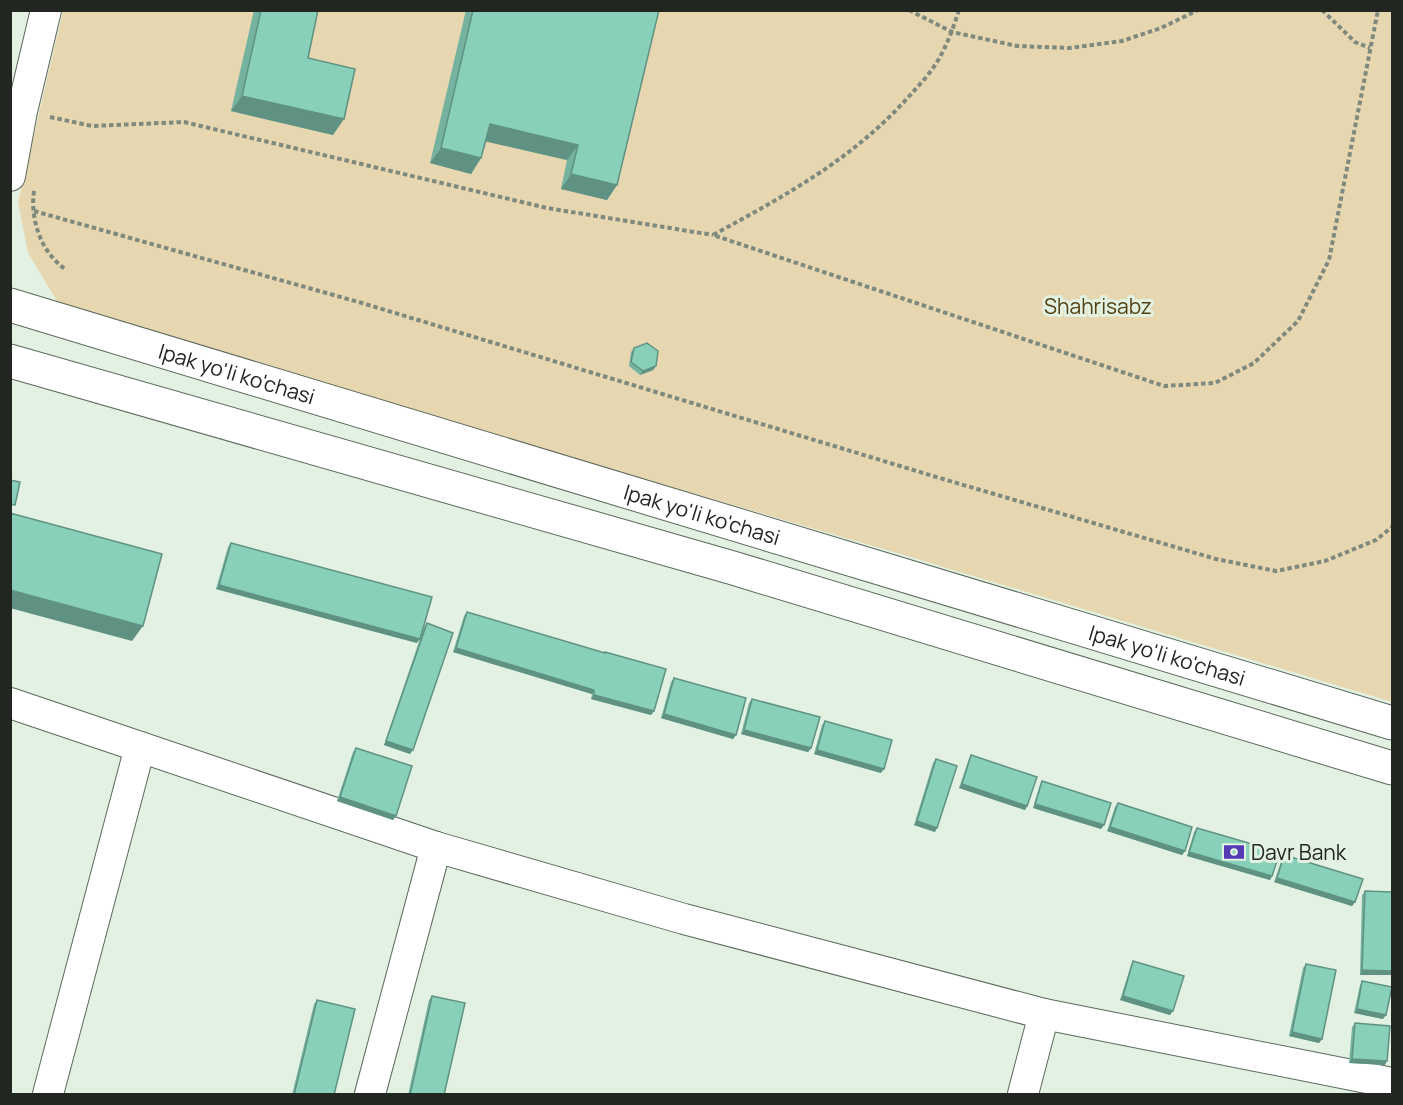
<svg xmlns="http://www.w3.org/2000/svg" width="1403" height="1105" viewBox="0 0 1403 1105" font-family="Manrope,sans-serif">
	<rect width="100%" height="100%" fill="#e2f1e1"/>
	<path fill="#e7d7b1" d="M63,11H1392V702L887,550L146,333L60,306L28,253L18,202Z"/>
	<g fill="none" stroke-linecap="round" stroke-linejoin="round">
		<defs>
			<g id="minor">
				<path d="M10,176L22,111L46,10"/>
				<path d="M10,703L436,847L684,919L1044,1014L1392,1083"/>
				<path d="M48,1094L140,747"/>
				<path d="M370,1094L436,847"/>
				<path d="M1023,1094L1044,1014"/>
			</g>
			<g id="major">
				<path id="s1" d="M10,305L1392,723"/>
				<path d="M10,361L733,568L1392,768"/>
			</g>
		</defs>
		<use href="#minor" stroke="#5c695c" stroke-width="32"/>
		<use href="#major" stroke="#5c695c" stroke-width="35"/>
		<g stroke="#7f897e" stroke-width="4" stroke-dasharray="4.5 3" stroke-linecap="butt">
			<path d="M909,10L952,32L1017,46L1070,48L1122,41L1161,28L1198,10"/>
			<path d="M959,10C954,26 948,42 940,57C933,70 922,82 912,93C855,158 788,194 713,235L1164,386L1215,383L1254,363L1298,321L1329,260L1378,10"/>
			<path d="M1322,10L1355,42L1370,48"/>
			<path d="M50,117L92,126L184,122L547,208L713,235"/>
			<path d="M34,191C30,220 41,252 65,269"/>
			<path d="M34,211L362,303L943,479L1216,559L1276,571L1325,561L1376,540L1392,527"/>
		</g>
		<use href="#minor" stroke="#fff" stroke-width="30"/>
		<use href="#major" stroke="#fff" stroke-width="33"/>
	</g>
	<g fill="#75b3a0">
		<path d="M254,10H318L308,58L333,135L231,111Z"/>
		<path d="M466,10H659L617,185L607,200L561,189L567,160L486,141L481,158L471,174L430,163Z"/>
		<path d="M634,348L656,366L653,370L640,375L629,366L631,352Z"/>
		<path d="M231,543L417,643L216,589L228,547Z"/>
		<path d="M467,612L604,653L605,652L654,711L651,715L591,699L592,694L453,652L464,616Z"/>
		<path d="M427,623L410,754L384,745L424,627Z"/>
		<path d="M674,678L736,735L733,739L661,718L671,682Z"/>
		<path d="M752,699L811,748L808,752L741,734L749,703Z"/>
		<path d="M825,721L881,773L814,754L822,725Z"/>
		<path d="M356,748L396,816L393,820L337,801L353,752Z"/>
		<path d="M971,755L1027,806L1025,810L959,788L969,759Z"/>
		<path d="M936,759L935,832L914,825L933,763Z"/>
		<path d="M1042,781L1104,825L1101,829L1033,808L1040,785Z"/>
		<path d="M1118,803L1185,851L1182,855L1107,831L1115,807Z"/>
		<path d="M1197,828L1272,876L1270,880L1187,856L1194,832Z"/>
		<path d="M1284,855L1355,902L1352,906L1274,882L1282,859Z"/>
		<path d="M1365,891L1391,975H1360L1362,895Z"/>
		<path d="M1133,961L1170,1015L1120,1000L1131,965Z"/>
		<path d="M1306,964L1322,1039L1319,1043L1289,1036L1303,968Z"/>
		<path d="M1362,981L1383,1019L1354,1013L1360,985Z"/>
		<path d="M432,996L444,1095H408L429,1000Z"/>
		<path d="M317,1000L334,1095H292L314,1004Z"/>
		<path d="M1355,1023L1385,1065L1349,1063L1352,1027Z"/>
	</g>
	<g fill="#5f9282">
		<path d="M242,96L344,119L333,135L231,111Z"/>
		<path d="M490,124L578,145L567,160L479,140Z"/>
		<path d="M441,148L481,158L471,174L430,163Z"/>
		<path d="M571,174L617,185L607,200L561,189Z"/>
		<path d="M656,366L653,370L640,375L643,371Z"/>
		<path d="M219,585L420,639L417,643L216,589Z"/>
		<path d="M10,590L143,626L132,641L10,608Z"/>
		<path d="M456,648L594,690L592,694L453,652Z"/>
		<path d="M594,695L654,711L651,715L591,699Z"/>
		<path d="M664,714L736,735L733,739L661,718Z"/>
		<path d="M744,730L811,748L808,752L741,734Z"/>
		<path d="M386,741L413,750L410,754L384,745Z"/>
		<path d="M817,750L884,769L881,773L814,754Z"/>
		<path d="M962,784L1027,806L1025,810L959,788Z"/>
		<path d="M340,797L396,816L393,820L337,801Z"/>
		<path d="M1035,804L1104,825L1101,829L1033,808Z"/>
		<path d="M917,821L937,828L935,832L914,825Z"/>
		<path d="M1110,827L1185,851L1182,855L1107,831Z"/>
		<path d="M1189,852L1272,876L1270,880L1187,856Z"/>
		<path d="M1277,878L1355,902L1352,906L1274,882Z"/>
		<path d="M1362,970L1392,971V974L1391,975H1360Z"/>
		<path d="M1123,996L1173,1011L1170,1015L1120,1000Z"/>
		<path d="M1357,1009L1386,1015L1383,1019L1354,1013Z"/>
		<path d="M1292,1032L1322,1039L1319,1043L1289,1036Z"/>
		<path d="M1352,1059L1387,1061L1385,1065L1349,1063Z"/>
	</g>
	<g fill="#88d0ba" stroke="#5f9282" stroke-width="1.5">
		<path d="M261,10H318L308,58L355,69L344,119L242,96Z"/>
		<path d="M473,10H659L617,185L571,174L578,145L490,124L481,158L441,148Z"/>
		<path d="M647,343L658,351L656,366L643,371L631,362L634,348Z"/>
		<path d="M10,480L20,482L15,505L10,504Z"/>
		<path d="M10,513L162,554L143,626L10,590Z"/>
		<path d="M231,543L432,597L420,639L219,585Z"/>
		<path d="M467,612L605,653V652L666,669L654,711L594,695V690L456,648Z"/>
		<path d="M427,623L453,633L413,750L386,741Z"/>
		<path d="M674,678L746,698L736,735L664,714Z"/>
		<path d="M752,699L820,717L811,748L744,730Z"/>
		<path d="M825,721L892,740L884,769L817,750Z"/>
		<path d="M356,748L412,766L396,816L340,797Z"/>
		<path d="M971,755L1037,777L1027,806L962,784Z"/>
		<path d="M936,759L957,766L937,828L917,821Z"/>
		<path d="M1042,781L1111,803L1104,825L1035,804Z"/>
		<path d="M1118,803L1192,827L1185,851L1110,827Z"/>
		<path d="M1197,828L1280,852L1272,876L1189,852Z"/>
		<path d="M1284,855L1363,879L1355,902L1277,878Z"/>
		<path d="M1365,891L1392,892V971L1362,970Z"/>
		<path d="M1133,961L1184,976L1173,1011L1123,996Z"/>
		<path d="M1306,964L1336,970L1322,1039L1292,1032Z"/>
		<path d="M1362,981L1392,987L1386,1015L1357,1009Z"/>
		<path d="M432,996L465,1003L444,1095H410Z"/>
		<path d="M317,1000L355,1009L334,1095H294Z"/>
		<path d="M1355,1023L1390,1026L1387,1061L1352,1059Z"/>
	</g>
	<defs>
		<symbol id="bank-bare" viewBox="-9 -9 18 18"><path d="M-6-4H6V4H-6ZM0-2.3a2.3 2.3 0 1 0 0 4.6a2.3 2.3 0 1 0 0-4.6Z" fill="#553bb3" stroke="#e2f1e1" stroke-width="2.5" paint-order="stroke"/></symbol>
	</defs>
	<g fill-rule="evenodd">
		<use href="#bank-bare" x="1219" y="837" width="30" height="30"/>
	</g>
	<g text-anchor="middle" dominant-baseline="central" stroke-width="6" stroke-linejoin="round" paint-order="stroke">
		<g font-size="21" fill="#534115" stroke="#e2f1e1">
			<text x="1098" y="306">Shahrisabz</text>
		</g>
		<g font-size="21" fill="#212620" stroke="#e2f1e1">
			<text stroke="none"><textPath href="#s1" startOffset="237">Ipak yo'li ko'chasi</textPath></text>
			<text stroke="none"><textPath href="#s1" startOffset="723">Ipak yo'li ko'chasi</textPath></text>
			<text stroke="none"><textPath href="#s1" startOffset="1209">Ipak yo'li ko'chasi</textPath></text>
		</g>
		<g font-size="21" fill="#212620" stroke="#e2f1e1" text-anchor="start">
			<text x="1251" y="852">Davr Bank</text>
		</g>
	</g>
	<rect width="1403" height="1105" fill="none" stroke="#212620" stroke-width="24"/>
</svg>
